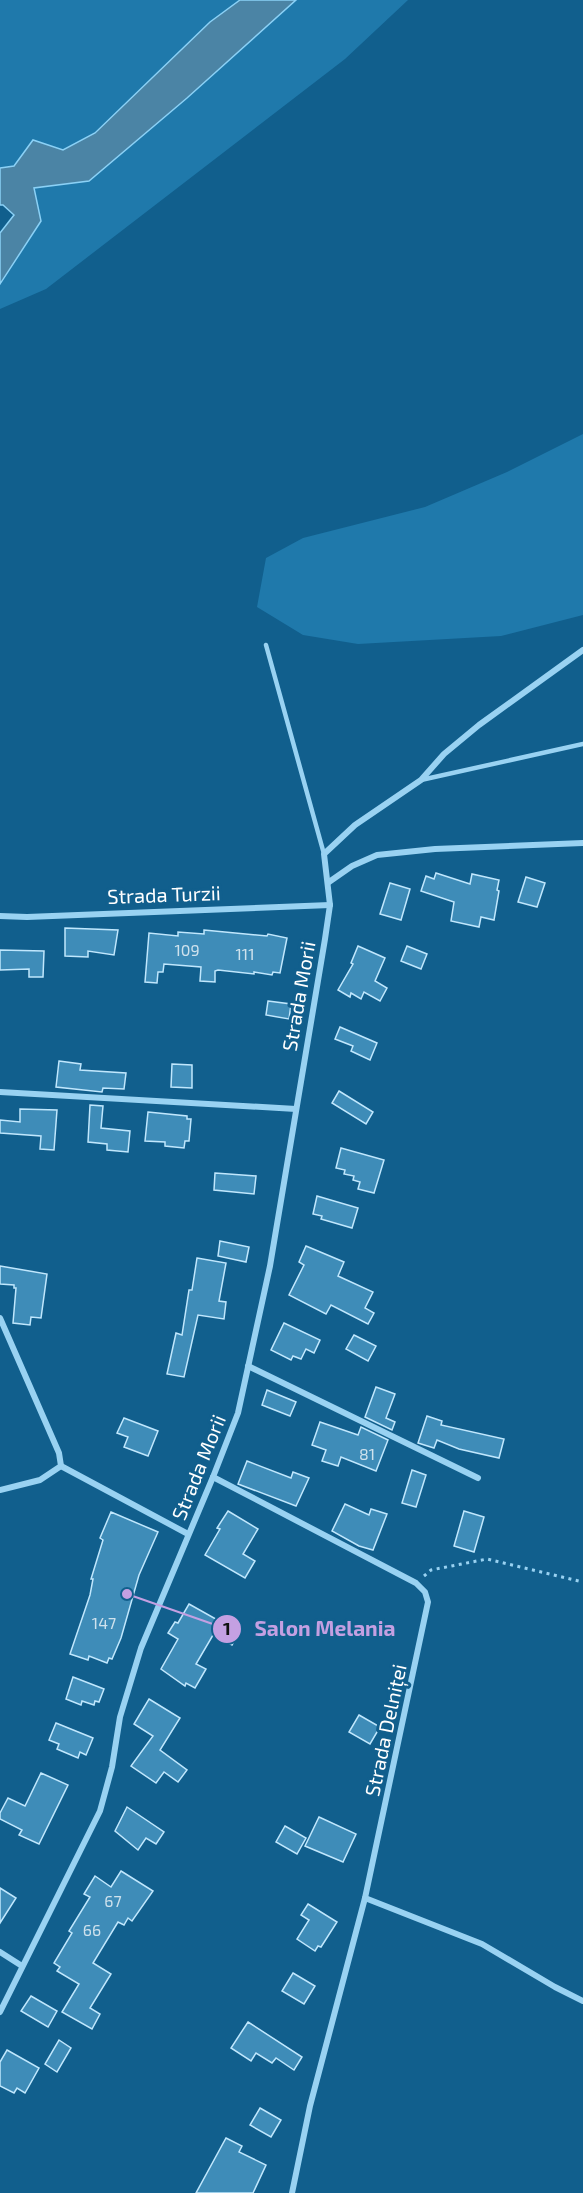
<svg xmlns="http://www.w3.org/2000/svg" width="583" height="2193" viewBox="0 0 583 2193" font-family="'Exo 2',sans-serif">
	<rect width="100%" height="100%" fill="#115f8d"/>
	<g fill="#1f79ab">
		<path d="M0,0H240L210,22L94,133L63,150L33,140L14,166L0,168Z"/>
		<path d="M296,0H408L345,59L46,289L0,309V284L41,221L34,188L89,181L187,98Z"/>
		<path d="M583,434V615L501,636L358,644L303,635L257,607L266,558L303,538L425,507L507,472Z"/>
	</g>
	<path fill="#4b84a5" stroke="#8bd1f6" stroke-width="1.5" d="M240,0H296L187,98L89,181L34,188L41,221L0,284V233L14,215L3,205H0V168L14,166L33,140L63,150L95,133L210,22Z"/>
	<g fill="#3e8cb8" stroke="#c0e7fd" stroke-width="1.5">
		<path d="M436,873L470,884L472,874L499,880L497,890L499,891L494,920L481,917L479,927L451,921L454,902L421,891L426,876L434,879Z"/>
		<path d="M526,877L545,883L537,907L518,902Z"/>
		<path d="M390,883L410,889L401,920L380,914Z"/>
		<path d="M65,928L118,930L114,955L88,951V957L65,956Z"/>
		<path d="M204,930L267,936L268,934L287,938L280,973L273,972L272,975L254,972V974L218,970L215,971V982L200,981L201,967L164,964L163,972H158L157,983L145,982L149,933L178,936V932L204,934Z"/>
		<path d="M358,946L385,958L375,981L387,988L380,1001L364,992L361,999L351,993L350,997L338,990L353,964L351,963Z"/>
		<path d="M407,946L427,954L421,969L401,961Z"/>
		<path d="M0,950L44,951L43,977H29V969L0,970Z"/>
		<path d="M268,1001L291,1004L289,1019L266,1015Z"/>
		<path d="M340,1027L377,1043L370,1060L351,1051L353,1046L335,1039Z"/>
		<path d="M59,1061L81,1064L80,1070L126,1073L124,1089L103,1088L102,1092L56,1087Z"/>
		<path d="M172,1064L192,1065V1088L171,1087Z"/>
		<path d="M339,1091L373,1112L366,1124L332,1103Z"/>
		<path d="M90,1105L103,1106L101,1128L130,1131L128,1152L107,1150V1144L88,1142Z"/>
		<path d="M20,1109L57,1110L54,1150L40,1149L41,1136L0,1133V1120L20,1122Z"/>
		<path d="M148,1112L187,1116V1119H191L189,1141H185L184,1148L165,1146V1142L145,1141Z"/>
		<path d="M341,1148L384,1160L374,1193L358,1189L360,1182L353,1180L354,1176L344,1174L345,1170L336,1168Z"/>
		<path d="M215,1173L256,1176L254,1194L214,1190Z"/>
		<path d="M317,1196L358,1208L352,1228L321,1219L322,1216L313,1214Z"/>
		<path d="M220,1241L249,1247L246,1262L218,1256Z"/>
		<path d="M306,1246L344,1262L338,1276L373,1292L365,1308L374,1313L368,1324L331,1305L326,1314L289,1295L304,1265L299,1262Z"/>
		<path d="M197,1258L226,1263L219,1301L226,1302L224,1319L198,1315L184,1377L167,1374L176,1333L182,1335L189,1290H192Z"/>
		<path d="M0,1266L47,1274L41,1318L31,1317L30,1325L13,1323L16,1288H14V1285L0,1284Z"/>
		<path d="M284,1323L320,1340L314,1353L306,1349L301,1359L293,1356L291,1360L271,1350Z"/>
		<path d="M354,1335L376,1346L368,1361L346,1349Z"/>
		<path d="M376,1387L395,1394L386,1418L395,1422L392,1430L365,1417Z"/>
		<path d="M267,1390L296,1402L290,1416L262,1405Z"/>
		<path d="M427,1416L442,1421L441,1425L504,1439L499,1458L459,1449L437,1440L434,1448L418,1443Z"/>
		<path d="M124,1418L158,1431L148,1456L124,1447L128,1437L117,1433Z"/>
		<path d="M320,1422L358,1435L361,1427L388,1440L376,1471L341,1457L338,1466L322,1461L326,1450L312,1445Z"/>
		<path d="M247,1461L291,1478L293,1472L309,1478L296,1506L238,1484Z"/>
		<path d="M412,1470L426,1475L416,1507L402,1503Z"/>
		<path d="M345,1504L369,1515L371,1509L387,1514L373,1550L359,1546L332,1531Z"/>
		<path d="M228,1511L258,1529L243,1554L255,1561L245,1578L205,1555L220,1529L217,1528Z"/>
		<path d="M464,1511L484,1517L474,1552L454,1546Z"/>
		<path d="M111,1512L158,1532L139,1575L121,1638L112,1659L109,1658L107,1663L89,1656L88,1660L70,1654L90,1595L93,1579H91L103,1540L100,1538Z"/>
		<path d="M189,1604L239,1632L232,1645L213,1635L196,1664L206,1669L195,1688L186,1683L185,1686L161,1669L178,1639L168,1633L175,1622L178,1623Z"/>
		<path d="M73,1677L104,1689L99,1702L95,1701L94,1705L82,1701L81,1705L66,1699Z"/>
		<path d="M149,1699L180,1718L160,1750L187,1770L178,1782L164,1772L156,1783L131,1766L153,1736L134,1724Z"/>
		<path d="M359,1715L380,1727L370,1744L349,1732Z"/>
		<path d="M56,1723L93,1738L86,1755L80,1752L78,1758L57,1749L59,1744L49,1740Z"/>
		<path d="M41,1773L68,1785L39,1844L19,1835L22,1830L0,1819V1813L8,1798L25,1806Z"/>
		<path d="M127,1807L164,1832L156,1844L146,1838L138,1850L115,1831Z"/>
		<path d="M319,1817L356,1834L343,1862L305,1846Z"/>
		<path d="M285,1826L306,1838L297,1854L276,1842Z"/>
		<path d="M121,1871L153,1891L132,1921L128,1918L124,1925L118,1922L93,1963L111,1974L90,2008L100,2014L92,2029L62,2012L79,1984L57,1971L60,1967L54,1963L72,1933L69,1931L90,1897L84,1894L95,1876L111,1887Z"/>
		<path d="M0,1888L16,1898L0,1923Z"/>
		<path d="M308,1904L337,1922L321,1947L318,1946L315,1951L297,1939L309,1920L301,1915Z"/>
		<path d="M293,1973L315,1986L304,2004L282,1991Z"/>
		<path d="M31,1996L57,2011L48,2027L21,2011Z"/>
		<path d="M248,2022L302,2057L294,2070L276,2058L272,2063L256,2053L251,2061L231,2048Z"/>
		<path d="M59,2040L71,2048L57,2072L45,2064Z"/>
		<path d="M7,2050L39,2068L25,2093L17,2088L14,2093L0,2086V2062Z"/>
		<path d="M260,2108L281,2120L271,2137L250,2125Z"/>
		<path d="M226,2138L242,2146L239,2152L266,2165L253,2193H196Z"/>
	</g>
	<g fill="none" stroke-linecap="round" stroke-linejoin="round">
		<path stroke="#99d2f2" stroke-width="3" stroke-dasharray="3 4.5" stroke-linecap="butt" d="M424,1576L431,1570L487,1559L583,1582"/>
		<g stroke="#99d2f2" stroke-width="4.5">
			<path d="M266,645L324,854"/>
			<path d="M421,780L583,744"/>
		</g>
		<g stroke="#99d2f2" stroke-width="6">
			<path d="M329,882L352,866L377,855L435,849L583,843"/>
			<path d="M0,916L27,917L330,905"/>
			<path d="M0,1092L296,1109"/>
			<path d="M0,1318L59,1453L61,1466L40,1480L0,1490"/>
			<path d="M248,1366L478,1478"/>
			<path d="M61,1466L188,1534"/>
			<path d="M213,1477L416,1583L425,1592L428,1602L365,1898L310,2106L292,2193"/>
			<path d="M365,1898L482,1944L555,1987L583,2001"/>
			<path d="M0,1952L22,1966"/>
			<path d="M0,2012L100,1811L112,1767L120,1717L141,1648L213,1477L238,1413L270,1266L325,939L330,905L324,854L355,825L421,780L444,754L479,725L583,650"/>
		</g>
	</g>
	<g text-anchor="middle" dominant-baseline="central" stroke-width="6" stroke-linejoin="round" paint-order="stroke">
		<g font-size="16" fill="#cfe2ed">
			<text x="187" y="949">109</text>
			<text x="245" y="953">111</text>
			<text x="367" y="1453">81</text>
			<text x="104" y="1622">147</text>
			<text x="113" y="1900">67</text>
			<text x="92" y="1929">66</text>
		</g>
		<g font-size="20" fill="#fff" stroke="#115f8d">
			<text transform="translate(164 894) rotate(-2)">Strada Turzii</text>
			<text transform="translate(298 996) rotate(-80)">Strada Morii</text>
			<text transform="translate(198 1467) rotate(-68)">Strada Morii</text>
			<text transform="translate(385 1730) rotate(-78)">Strada Delniței</text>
		</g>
	</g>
	<path fill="none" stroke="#c4a0e2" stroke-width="2" d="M127 1594L227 1629"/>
	<g fill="#c4a0e2" stroke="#115f8d" stroke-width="2">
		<circle cx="127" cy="1594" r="6"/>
		<circle cx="227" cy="1629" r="15"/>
	</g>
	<g font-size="18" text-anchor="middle" font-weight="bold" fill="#111">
		<text x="227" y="1635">1</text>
	</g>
	<g font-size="21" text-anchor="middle" font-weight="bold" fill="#c4a0e2" stroke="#115f8d" stroke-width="6" stroke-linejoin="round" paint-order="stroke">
		<text x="325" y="1636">Salon Melania</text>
	</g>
</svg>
